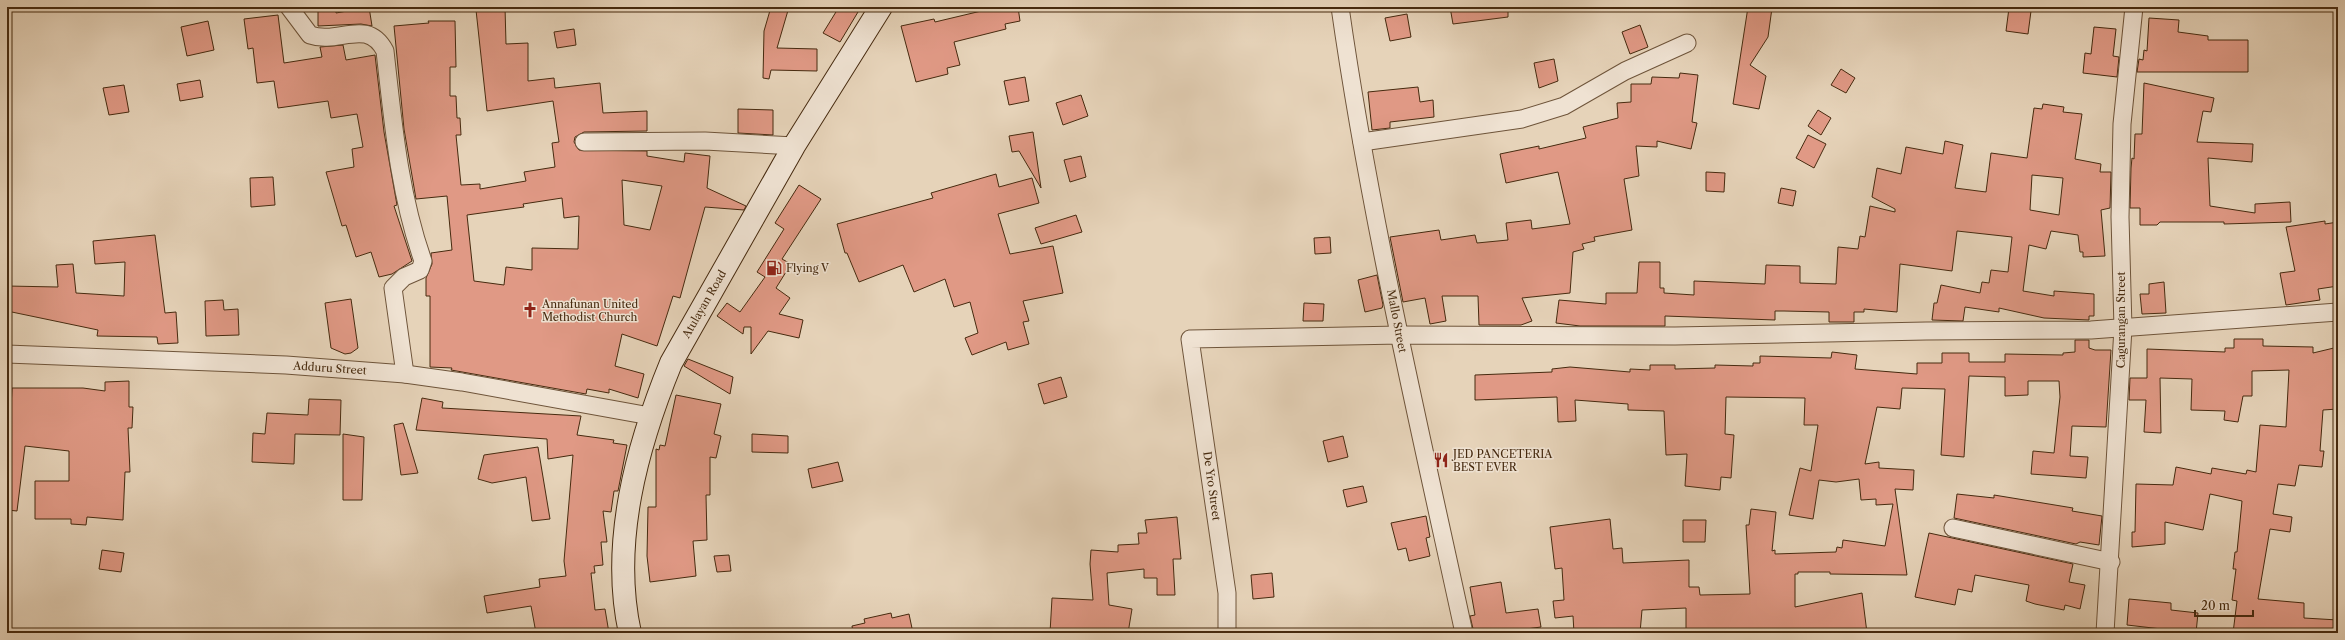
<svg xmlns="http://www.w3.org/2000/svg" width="2345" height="640" viewBox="0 0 2345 640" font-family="'Libre Caslon Text',serif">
	<rect width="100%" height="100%" fill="#e6d3b9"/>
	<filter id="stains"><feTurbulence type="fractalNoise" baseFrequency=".005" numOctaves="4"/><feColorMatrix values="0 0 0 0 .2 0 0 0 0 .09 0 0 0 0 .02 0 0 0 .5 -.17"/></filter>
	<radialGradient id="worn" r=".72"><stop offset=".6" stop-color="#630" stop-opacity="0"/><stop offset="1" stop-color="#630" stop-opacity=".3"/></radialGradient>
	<g fill="#e09985" stroke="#462a0f" fill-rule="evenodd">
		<path d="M369,7L372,26L361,24L318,26V9H336V13Z"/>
		<path d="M480,7H505L506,44L528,43V81L554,78L555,88L600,83L603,113L647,111V131L584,132L575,137L574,142L579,150L647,151V156L684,162L685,153L710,156L707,188L746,206L744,210L705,207L680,298L673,296L657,346L622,334L615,366L644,374L638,398L609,389V393L587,389L586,394L451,370L452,368L430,367V296H426V278L432,264L431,253L452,250L447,196L416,199L404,129L394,26L429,23L428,21H455L456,67H450V96H456L457,118H460L461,135H456L461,185L480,184V189L526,181L524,172L555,167L552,143L559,142L553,101L487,111L476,10H480ZM622,180L662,186L650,230L624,225ZM562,198L564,218L579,216L578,249L532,248V270L506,267L504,285L474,281L467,215L524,207L523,204Z"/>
		<path d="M771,7H789L777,48L817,49V71L771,70L769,79L763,78L764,31Z"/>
		<path d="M839,7H861L840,42L823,33Z"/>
		<path d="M998,7H1018L1020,21L1005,24L1006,29L954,42L960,65L947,68L948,74L916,82L901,26L934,19L935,22Z"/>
		<path d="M1450,7H1508V17L1453,24Z"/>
		<path d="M1748,7L1772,8L1768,37L1750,65L1766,76L1759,109L1733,104Z"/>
		<path d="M2009,8L2031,11L2028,34L2006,31Z"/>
		<path d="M1407,14L1411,37L1390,41L1385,18Z"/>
		<path d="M278,15L284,63L322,57L320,47L343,45L346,60L375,55L384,132L397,205L394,206L412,261L392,274L379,277L371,252L356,257L346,225L342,226L326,172L354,167L352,149L363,147L357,114L331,118L328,101L278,108L274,81L257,83L253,48L248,49L244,19Z"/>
		<path d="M2149,18L2179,20L2178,32L2208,36V40H2248V72H2137L2139,59L2143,60L2144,50L2147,51Z"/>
		<path d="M208,21L214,50L187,56L181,27Z"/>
		<path d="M1640,25L1648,47L1630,54L1622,32Z"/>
		<path d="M2094,27L2116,29L2113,56L2119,57L2117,77L2083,73L2085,53L2091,54Z"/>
		<path d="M574,29L576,45L557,48L554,32Z"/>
		<path d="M1554,59L1558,81L1539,88L1534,63Z"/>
		<path d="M1841,69L1855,78L1846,93L1831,85Z"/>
		<path d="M1680,73L1698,75L1692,122L1697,123L1691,149L1657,141V147L1636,146L1639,176L1624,179L1632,230L1594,237L1595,241L1582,244L1584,249L1573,252L1570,293L1522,298L1532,321L1521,325H1479L1478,296H1442L1446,321L1430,324L1425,298L1403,302L1390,237L1439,230L1441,240L1475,235L1477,243L1508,240L1506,223L1531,220L1532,229L1570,224L1558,172L1506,183L1500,154L1539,146V149L1586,138L1583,127L1618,118L1617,103L1631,102V84H1651L1652,77L1679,78Z"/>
		<path d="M1025,77L1029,101L1009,105L1004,81Z"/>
		<path d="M200,80L203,97L180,101L177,84Z"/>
		<path d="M2144,83L2214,98L2211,112L2203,111L2197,142L2253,144L2252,162L2208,158L2210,206L2255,213V204L2290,202L2291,222L2224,224V222H2160L2157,225H2140V208H2130L2131,168L2132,158L2134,159L2135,134H2142Z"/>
		<path d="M124,85L129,112L109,115L103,88Z"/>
		<path d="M1418,87L1420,102L1433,100L1434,117L1390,122V128L1372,130L1368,92Z"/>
		<path d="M1081,95L1088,116L1063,125L1056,103Z"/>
		<path d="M2043,104L2064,107L2063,112L2082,114L2075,159L2101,164L2100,172H2111L2110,208L2101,210L2105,256L2083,257V252H2080L2078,235L2051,231L2046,249L2029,245L2023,291L2054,296V291L2094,294V316H2089V320L2044,318L1999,308V312L1965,307L1963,321L1932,320L1934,303H1937L1941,285L1980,293L1982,282L1989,283L1991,270L2008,272L2012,237L1957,231L1952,271L1900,264L1897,312L1864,309V312H1854V322H1829V312L1784,311H1775V320L1665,316V326H1580L1556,323L1559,300L1606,304V293H1637L1639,262H1660V288H1664V293L1694,295V281L1765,284L1766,265L1800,266V283L1836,284L1838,247L1858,249L1860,236L1865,237L1870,206L1895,212V209L1872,197L1877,168L1901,174L1906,147L1943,154L1945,141L1963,145L1955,188L1986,192L1991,153L2027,158L2034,108L2042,109ZM2032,175L2063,178L2059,215L2030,210Z"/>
		<path d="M738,109L773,110V135L738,133Z"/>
		<path d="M1818,110L1831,118L1821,135L1808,126Z"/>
		<path d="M1033,132L1041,188L1019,151L1012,152L1009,136Z"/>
		<path d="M1808,135L1826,144L1814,168L1796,158Z"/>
		<path d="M1081,156L1086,177L1070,182L1064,160Z"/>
		<path d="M1706,172L1725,173L1724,192L1706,191Z"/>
		<path d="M996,174L999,187L1032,178L1039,203L998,214L1010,254L1053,246L1063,293L1023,301L1029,321L1023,322L1029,344L1008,350L1006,342L972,355L965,338L978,333L970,302L954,307L945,279L914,292L903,265L859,282L847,253H845L837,224L933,198L931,193Z"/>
		<path d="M273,177L275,205L251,207L250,178Z"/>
		<path d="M799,185L821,199L782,259L791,264L776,288L790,298L779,314L803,320L799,338L768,331L751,354V327H744L743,334L717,316L727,303L740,312L765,277L757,272L784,229L775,223Z"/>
		<path d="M1781,188L1796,191L1793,206L1778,203Z"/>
		<path d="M1076,215L1082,232L1041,244L1035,228Z"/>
		<path d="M2325,221V224L2338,222V286L2318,289L2320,300L2286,305L2280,273L2295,271L2286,227Z"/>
		<path d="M155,235L165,313L176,312L178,343L158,344L157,337L97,336L98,330L7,311V286L58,287L56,265L73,264L76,293L124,296L125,262L95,264L93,241Z"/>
		<path d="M1330,237L1331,253L1315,254L1314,238Z"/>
		<path d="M1377,275L1383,305L1382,308L1365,312L1358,280Z"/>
		<path d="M2164,282L2166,313L2142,314L2140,294H2149V284Z"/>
		<path d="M351,299L358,348L351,353L345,354L331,348L325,303Z"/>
		<path d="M223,300L224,310L238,309L239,335L206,336L205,301Z"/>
		<path d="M1304,303L1324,304L1323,321H1303Z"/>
		<path d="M2234,339H2263V346L2313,347V353L2338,347V409L2323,410L2320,451H2324L2322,467L2299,465L2295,486L2278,484L2273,514L2292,517L2290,532L2270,529L2258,599L2304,603V618L2338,620V633H2233L2237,601L2232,600L2236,569H2233L2235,552H2237L2242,501L2210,494L2203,530L2165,522V544L2132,547V532H2135L2136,484L2173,485L2176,467L2211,474L2212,468L2246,474L2247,470L2256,472L2260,425L2286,427L2289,370L2252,371V396H2243L2238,422L2224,420L2225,411L2191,410L2192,379L2160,378L2161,433L2144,432L2146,400H2129L2130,378H2147V349L2225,352V348H2234Z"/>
		<path d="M2075,340H2089V348L2095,350H2111L2106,427L2072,426L2070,456L2088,457L2086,478L2031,474L2033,451L2054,453L2060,397L2059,381H2028V395L2005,396V377L1969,376L1964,457L1941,455L1945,389L1902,388L1900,409L1877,407L1865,464L1879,462V468L1914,470L1913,490L1895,489L1907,575L1830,574V572H1798V574H1795V607L1862,593L1867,633H1686V608L1642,610L1640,633H1574L1573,616L1555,618L1553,601L1564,600L1562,568L1555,569L1550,527L1610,519L1613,549L1622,548L1623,563L1689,560V587H1699L1700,595L1750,594L1746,525H1749L1751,509L1776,512L1772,551L1775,550V554L1836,552L1837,547L1842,548L1843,540L1885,546L1893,504L1876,505V499L1861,500L1859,479L1836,482L1819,480L1813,519L1789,515L1800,468L1811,471L1818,425H1804L1805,398L1726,397L1725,434L1734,435L1731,478L1721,477L1720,490L1685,486L1687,454L1666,455L1664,411L1628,410V404L1575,400L1576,421L1558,422L1557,397L1475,400V375L1552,372V369L1570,367L1630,372V369L1650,370V365H1675V369L1715,368V365L1753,366V363H1760V356L1831,358L1832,352L1857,355L1855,369L1917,374V363H1942V353H1969V362H2005V354L2063,355V353L2075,352Z"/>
		<path d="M688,359L733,377L730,394L684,366Z"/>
		<path d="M1061,377L1067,397L1044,404L1038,384Z"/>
		<path d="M129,381V407H133L132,428H128L130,472H125L123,520L87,517L86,525L71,524V519H35V481H69V451L25,446L17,511L7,510V428L10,429L12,388H83L105,391V382Z"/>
		<path d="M676,395L721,404L714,434L721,436L716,458L710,457V495H706L707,540L693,541L696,576L650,582L647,556L648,507H656V449L659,450L660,445L665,446Z"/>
		<path d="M422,398L443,402L442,408L581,416L577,435L614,440L613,443L627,445L618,491H614L611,512L603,511L607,542H601L603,565L594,566L595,573H591L595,610L605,609L609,633H536L531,606L487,613L484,596L540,587L539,579L566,576L564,561L573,455L548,459L547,439L416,430Z"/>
		<path d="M309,399L341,400L340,435L295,434L294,464L252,462L253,433L265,434L267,413L308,415Z"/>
		<path d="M403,423L418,473L401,475L394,425Z"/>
		<path d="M343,434L364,437L362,500H343Z"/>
		<path d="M752,434L788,436V453L752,452Z"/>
		<path d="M1343,436L1348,457L1328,462L1323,441Z"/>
		<path d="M538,447L550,519L532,521L526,477L492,483L478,479L484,455Z"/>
		<path d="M838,462L843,481L812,488L808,469Z"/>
		<path d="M1363,486L1367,502L1347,507L1343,490Z"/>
		<path d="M1957,494L1994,498V495L2073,508L2072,511L2102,516L2099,545L2080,542L2076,544L1954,518Z"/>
		<path d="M1426,516L1430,537L1426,538L1430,556L1409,561L1406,548L1398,550L1391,523Z"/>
		<path d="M1177,517L1181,559H1173L1175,595H1157V578H1144V569L1107,573L1109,605L1132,609L1128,633H1050L1052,598L1093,600L1090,564L1091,550L1118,552V545L1139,544L1138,533H1147L1145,520Z"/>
		<path d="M1683,520H1706L1705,542H1683Z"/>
		<path d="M1929,533L2073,564L2069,582L2085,585L2080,609L2065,605L2064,610L2035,604L2026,601L2029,585L1975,575L1972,592L1958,589L1955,605L1915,597Z"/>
		<path d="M102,550L124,553L121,572L99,569Z"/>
		<path d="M729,555L731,571L717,572L714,556Z"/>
		<path d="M1272,573L1274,597L1253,599L1251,575Z"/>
		<path d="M1501,582L1506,613L1538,609L1541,627L1496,633H1474L1470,616L1475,615L1470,587Z"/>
		<path d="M2129,599L2171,603V610L2198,613L2196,633L2127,625Z"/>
		<path d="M891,613L892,618L909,614L913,633H853L852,626L865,623L864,619Z"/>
	</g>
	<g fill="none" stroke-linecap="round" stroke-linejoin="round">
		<defs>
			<g id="minor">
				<path d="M289,7L310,35C339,45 367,17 385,51C393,122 399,193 423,261L420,270L404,277L393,288L405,374"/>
				<path d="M1340,7C1370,218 1419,425 1464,633"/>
				<path d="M584,142L705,141L794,146"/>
				<path d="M1362,142L1522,119L1564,106L1625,71L1687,43"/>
				<path d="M7,354L286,365L405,374L462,382L650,416"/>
				<path d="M1953,528L2111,562"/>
				<path d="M1227,633V593L1190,339L1400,335L1675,336L1926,331L2091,330L2338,312"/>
				<path d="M2105,633L2123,328L2120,217L2122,124L2134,7"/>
			</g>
			<path id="secondary" d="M630,633C610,543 637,446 671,363L794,146L881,7"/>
		</defs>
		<use href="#minor" stroke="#6e543a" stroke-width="19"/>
		<use href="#secondary" stroke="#462a0f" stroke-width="24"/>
		<use href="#minor" stroke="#efe2d2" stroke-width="17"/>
		<use href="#secondary" stroke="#efe2d2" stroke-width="22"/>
	</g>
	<defs>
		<symbol id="fuel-bare" viewBox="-9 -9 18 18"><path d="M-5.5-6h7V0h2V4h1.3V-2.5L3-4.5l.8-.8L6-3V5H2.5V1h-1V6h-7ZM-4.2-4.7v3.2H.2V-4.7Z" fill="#8f2418" stroke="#efe2d2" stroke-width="2.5" paint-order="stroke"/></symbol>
		<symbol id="church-bare" viewBox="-9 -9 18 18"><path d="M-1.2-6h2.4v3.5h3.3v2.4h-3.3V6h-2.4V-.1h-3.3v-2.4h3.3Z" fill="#8f2418" stroke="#efe2d2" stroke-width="2.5" paint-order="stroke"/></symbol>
		<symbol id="restaurant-bare" viewBox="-9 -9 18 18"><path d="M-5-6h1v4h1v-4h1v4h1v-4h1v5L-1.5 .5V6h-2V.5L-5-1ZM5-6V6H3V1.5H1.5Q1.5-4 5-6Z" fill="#8f2418" stroke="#efe2d2" stroke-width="2.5" paint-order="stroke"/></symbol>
	</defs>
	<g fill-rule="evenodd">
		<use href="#fuel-bare" x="763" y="257" width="22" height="22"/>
		<use href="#church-bare" x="519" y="299" width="22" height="22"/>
		<use href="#restaurant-bare" x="1430" y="449" width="22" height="22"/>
	</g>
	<g text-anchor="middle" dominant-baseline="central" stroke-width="3" stroke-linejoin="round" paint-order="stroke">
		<g font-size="11" fill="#462a0f" stroke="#efe2d2" text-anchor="start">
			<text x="786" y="268">Flying V</text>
			<text x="542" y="304">Annafunan United<tspan x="542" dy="13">Methodist Church</tspan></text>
			<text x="1453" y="454">JED PANCETERIA<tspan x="1453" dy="13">BEST EVER</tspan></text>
		</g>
		<g font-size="11" fill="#462a0f" stroke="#efe2d2">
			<text transform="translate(704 304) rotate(-60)">Atulayan Road</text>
			<text transform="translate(2121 320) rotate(-90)">Cagurangan Street</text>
			<text transform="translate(1397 321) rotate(79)">Mallo Street</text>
			<text transform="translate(330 368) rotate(4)">Adduru Street</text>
			<text transform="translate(1212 486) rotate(82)">De Yro Street</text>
		</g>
	</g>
	<rect width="2345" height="640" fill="none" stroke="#e6d3b9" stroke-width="24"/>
	<rect x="8" y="8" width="2329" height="624" fill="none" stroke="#462a0f" stroke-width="2"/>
	<rect x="12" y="12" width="2321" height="616" fill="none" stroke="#462a0f"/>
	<path d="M2195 610v6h58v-6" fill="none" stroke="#462a0f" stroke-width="2"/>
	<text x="2201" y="610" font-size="12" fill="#462a0f" stroke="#efe2d2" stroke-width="3" paint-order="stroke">20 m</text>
	<rect width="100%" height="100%" filter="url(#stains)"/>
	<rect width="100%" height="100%" fill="url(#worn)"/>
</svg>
